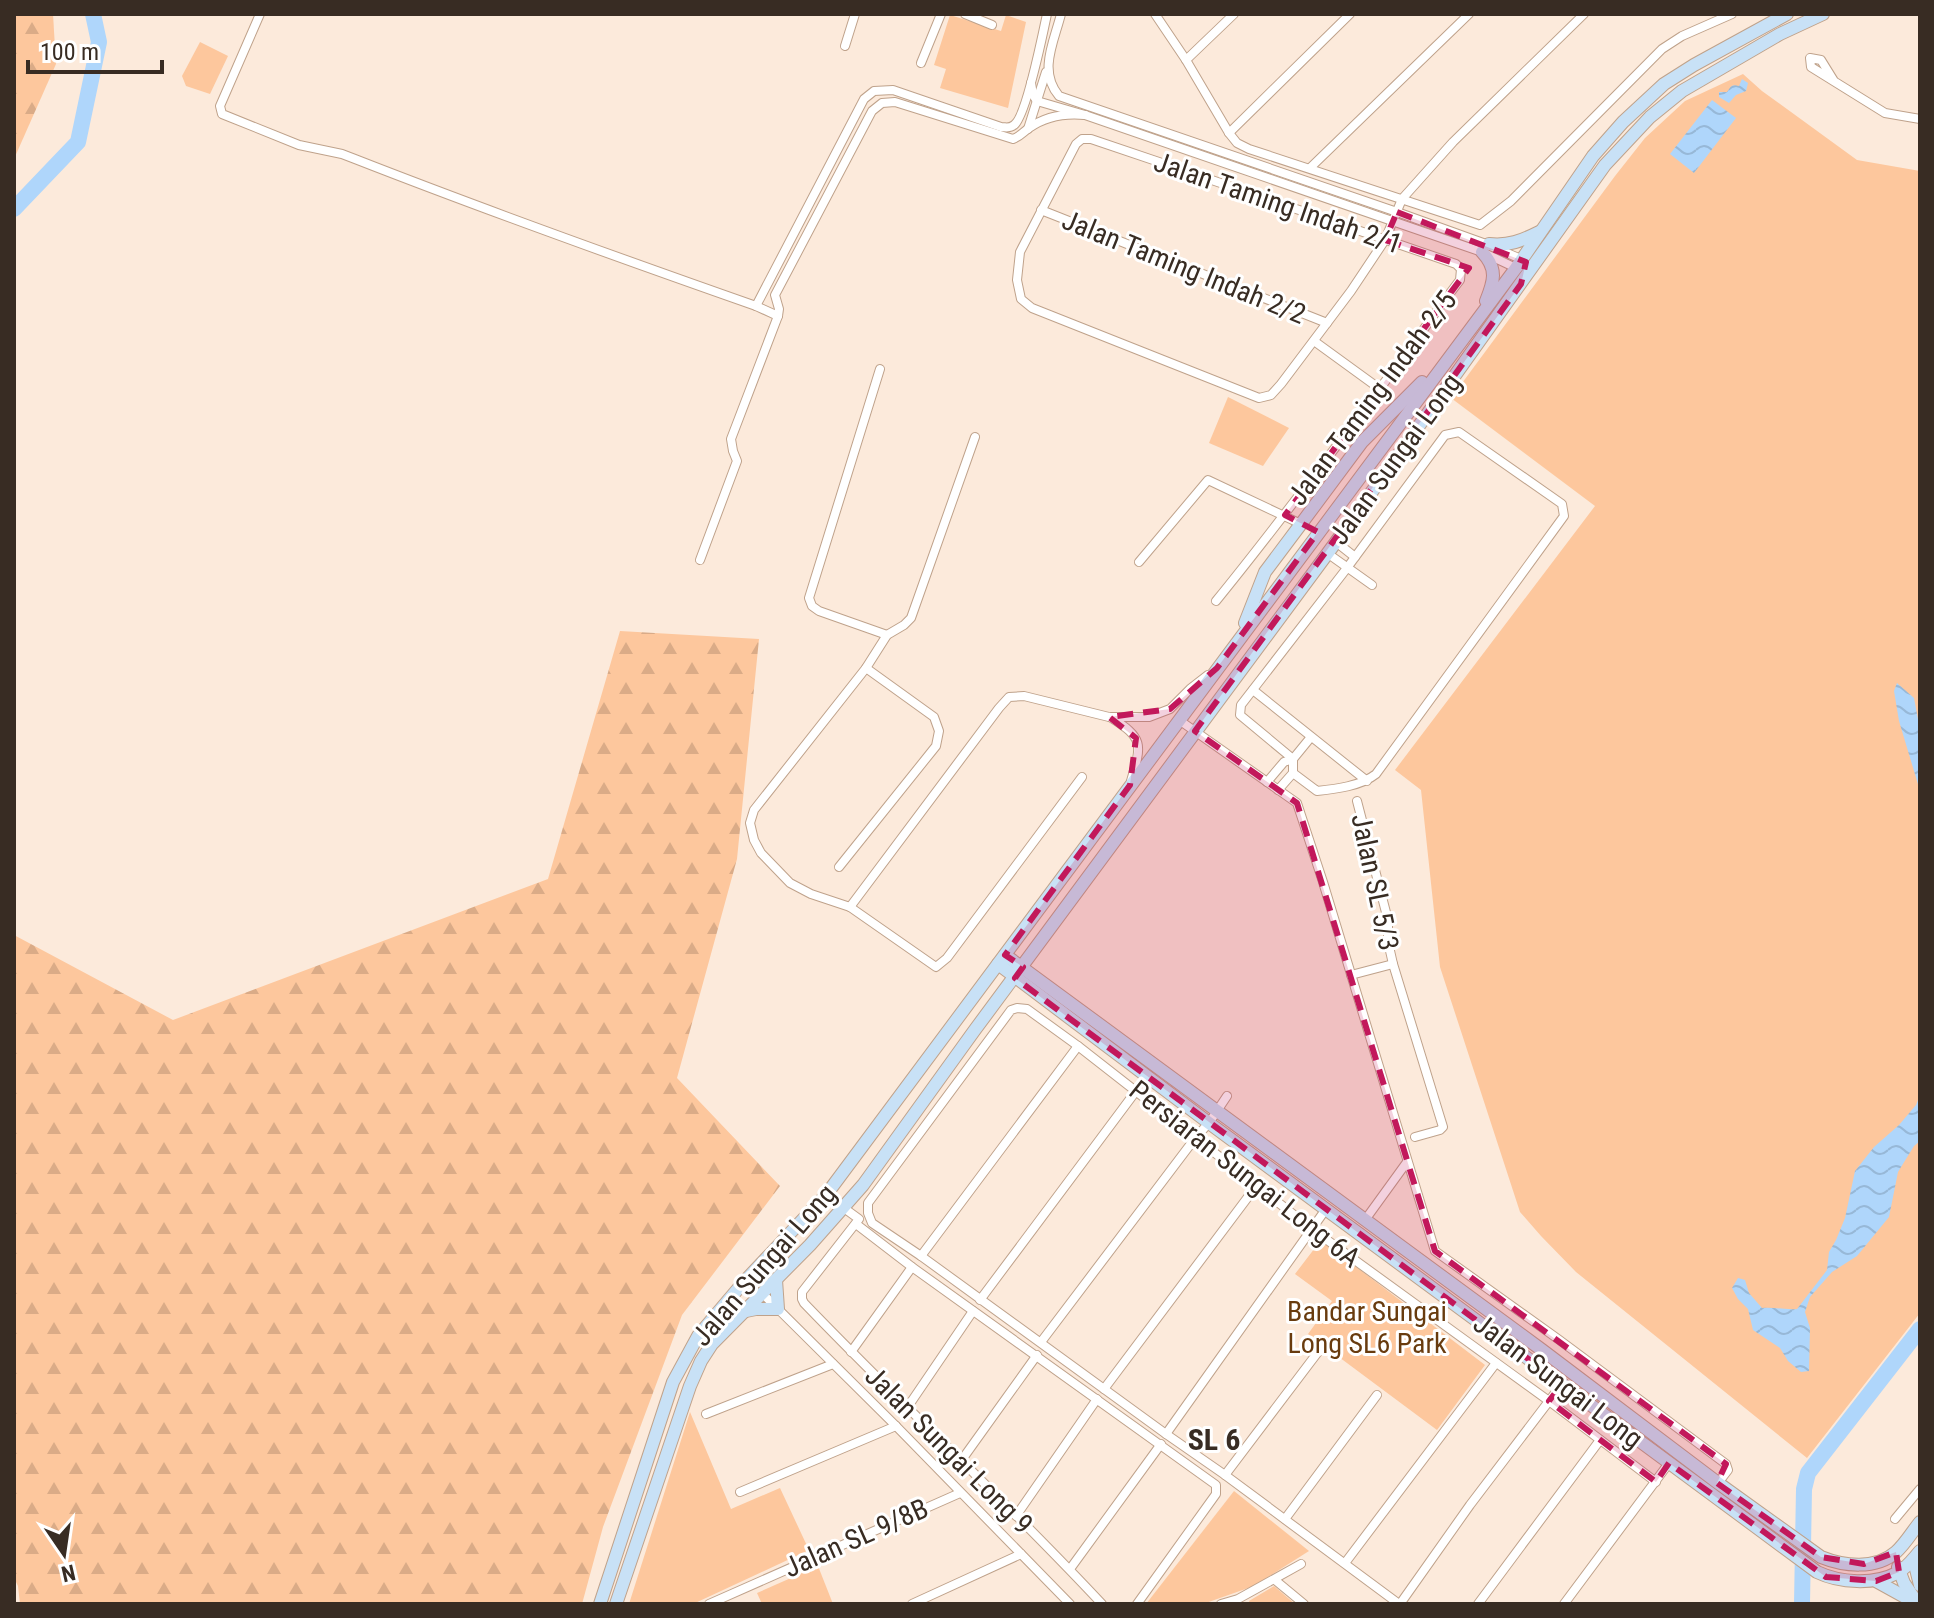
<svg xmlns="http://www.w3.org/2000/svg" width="1934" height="1618" viewBox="0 0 1934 1618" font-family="'Roboto Condensed',sans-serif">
	<defs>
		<pattern id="forest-firs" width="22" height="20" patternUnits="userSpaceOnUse" patternTransform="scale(2)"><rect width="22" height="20" fill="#fdc79d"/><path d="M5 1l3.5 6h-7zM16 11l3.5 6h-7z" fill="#daab87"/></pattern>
		<pattern id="water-waves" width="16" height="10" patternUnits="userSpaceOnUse" patternTransform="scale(2)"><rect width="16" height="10" fill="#afd6fb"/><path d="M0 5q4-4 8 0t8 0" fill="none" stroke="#97b8d7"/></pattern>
	</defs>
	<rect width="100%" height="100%" fill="#fceadb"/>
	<g fill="#fdc79d">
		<path d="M950,15L1001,31L1006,15L1026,22L1008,108L940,88L946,69L934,65Z"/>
		<path d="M200,42L228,56L210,94L186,86L182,76Z"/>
		<path d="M1743,74L1762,91L1857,160L1920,171V1313L1807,1458L1576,1272L1541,1236L1520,1212L1440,967L1421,790L1395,770L1595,506L1451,398L1615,176L1645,138L1685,101Z"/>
		<path d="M1228,397L1289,428L1263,466L1209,443Z"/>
		<path d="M1321,1240L1485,1365L1437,1430L1308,1334L1332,1301L1295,1274Z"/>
		<path d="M690,1412L731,1509L780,1488L809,1550L693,1604H629Z"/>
		<path d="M1234,1491L1309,1551L1254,1586L1203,1604H1146Z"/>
		<path d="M818,1566L833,1604H762L757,1593Z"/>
		<path d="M1274,1586L1295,1604H1250L1249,1601Z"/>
	</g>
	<g fill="url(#forest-firs)">
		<path d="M14,14H53L56,64L14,159Z"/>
		<path d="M620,631L759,639L737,859L677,1078L780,1186L682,1315L603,1527L582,1604H20L18,1586L14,1578V935L173,1020L548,879Z"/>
	</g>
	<g fill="url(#water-waves)">
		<path d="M1742,79L1748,83L1746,91L1736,95L1729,103L1719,97V92H1727C1731,87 1731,84 1739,86Z"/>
		<path d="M1712,100L1736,118L1694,173L1670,154Z"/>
		<path d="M1897,683L1914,698L1920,730V791L1899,721L1894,691Z"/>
		<path d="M1920,1095V1141L1914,1146L1898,1172L1889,1217L1857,1256L1832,1272L1810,1297L1805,1312L1810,1328L1809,1371L1801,1372L1788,1361L1780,1348L1753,1330L1748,1309L1738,1299L1732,1288L1738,1278L1745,1280L1749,1293L1762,1308C1774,1307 1785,1310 1797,1309L1827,1270L1829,1252L1836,1240L1845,1218L1855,1171L1874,1147L1899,1125L1916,1105Z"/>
	</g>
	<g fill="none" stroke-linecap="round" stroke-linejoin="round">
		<g stroke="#afd6fb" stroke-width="16">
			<path d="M14,209L78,142L99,42L93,14"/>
			<path d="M1802,1604L1804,1489L1808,1473L1920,1329"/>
		</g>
		<defs>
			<g id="street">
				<path d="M260,14L220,106L222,114L299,145L342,154L355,159C488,211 622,259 756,306L778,316"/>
				<path d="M965,14L992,25"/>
				<path d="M1061,14C1054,42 1038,71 1059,96L1397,212L1486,244L1521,259"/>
				<path d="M1155,14L1186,60L1229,133L1237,143L1249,149L1480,225L1511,201L1662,49L1682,36L1732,14"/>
				<path d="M845,46L855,14"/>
				<path d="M1186,60L1234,14"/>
				<path d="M921,63L941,14"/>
				<path d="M1834,81L1821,60L1810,58L1811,67L1885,113L1920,119"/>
				<path d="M1031,83L1033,95L1037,101L1085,115L1482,252L1516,268"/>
				<path d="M1028,129L1046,72"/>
				<path d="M1229,133L1350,14"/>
				<path d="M1310,168L1469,14"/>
				<path d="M1041,210L1327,323"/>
				<path d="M756,306L864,99L874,91L893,90L1001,127C1006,127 1009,129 1014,125C1026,117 1043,33 1047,14"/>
				<path d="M1314,341L1380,389"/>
				<path d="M880,369L809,598L812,606L819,611L887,635"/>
				<path d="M975,437L911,618L904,625L887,635L866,668L754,810L750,823L754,840L761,853L790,883L811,894L850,907L936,967L947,958L1082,777"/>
				<path d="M1336,542L1355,557"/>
				<path d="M1327,553L1372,585"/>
				<path d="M700,560L737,461L733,451L731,439L778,316L779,309L775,295L872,111L882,103L895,102L1013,139C1021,136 1023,132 1029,128C1046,116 1065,113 1085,115"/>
				<path d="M1139,562L1208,480L1301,524"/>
				<path d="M1216,601C1274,530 1329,456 1384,383C1410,349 1434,314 1460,280L1461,269L1456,264C1335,222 1213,180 1091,139H1082L1076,144L1020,252L1017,280L1021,299L1032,308L1259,398L1271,395L1281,384L1351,291L1385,240L1402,199L1453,142L1584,14"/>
				<path d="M1253,690L1367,781"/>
				<path d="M1110,717C1144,738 1142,744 1131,781"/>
				<path d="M1179,720L1297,803L1323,882L1435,1251L1558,1339L1726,1464L1728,1470L1718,1483"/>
				<path d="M1293,773L1317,791C1336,789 1361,786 1376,774L1564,516L1562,504L1459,432L1445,435L1347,568L1241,705L1240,715L1293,759"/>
				<path d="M1267,782L1284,762L1293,759L1311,737"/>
				<path d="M1278,790L1293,773V759"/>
				<path d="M1357,801L1388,920V942L1393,964L1443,1127L1440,1130L1415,1137"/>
				<path d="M839,867L936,746L939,731L934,717L866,668"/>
				<path d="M850,907L999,708L1009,697L1024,696L1109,717H1149L1170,709L1190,689L1208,675"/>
				<path d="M1351,975L1393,964"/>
				<path d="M826,1195L859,1219L802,1292V1299L804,1303C902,1405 1006,1501 1102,1604"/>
				<path d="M1365,1220L1407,1162"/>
				<path d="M856,1224L912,1267L1216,1485V1494L1137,1604"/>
				<path d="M921,1256L1078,1046"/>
				<path d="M763,1294L896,1426L1070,1604"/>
				<path d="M980,1300L1136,1091"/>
				<path d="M1041,1342L1196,1137L1209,1123L1227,1096"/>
				<path d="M851,1352L912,1267"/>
				<path d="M1104,1389L1257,1185"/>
				<path d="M907,1408L973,1311"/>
				<path d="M706,1414L833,1364"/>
				<path d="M1166,1434L1326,1209"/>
				<path d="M961,1461L1037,1355"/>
				<path d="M1225,1475L1318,1352"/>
				<path d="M740,1492L896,1426"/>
				<path d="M1016,1516L1097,1399"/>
				<path d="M1285,1519L1377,1395"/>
				<path d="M1895,1519L1920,1489"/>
				<path d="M1345,1563L1496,1363"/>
				<path d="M1070,1569L1161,1444"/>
				<path d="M1275,1580L1304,1604"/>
				<path d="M709,1604L960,1493"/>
				<path d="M912,1604L1021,1554"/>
				<path d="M1221,1604L1238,1599L1301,1564"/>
				<path d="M1399,1604L1225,1475L1166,1434L921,1256L872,1223L868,1213V1203L1011,1010L1017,1008L1027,1009L1078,1046L1312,1229L1549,1401L1656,1482"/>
				<path d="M1400,1604L1470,1505L1562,1384"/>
				<path d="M1478,1604L1600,1440"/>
				<path d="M1564,1604L1669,1463"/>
			</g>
			<g id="secondary">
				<path d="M1489,244C1509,246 1521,241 1539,232"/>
				<path d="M1482,252C1498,269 1494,281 1486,301"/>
				<path d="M1245,623L1265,572L1301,524L1362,442L1422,382"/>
				<path d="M1005,955L1542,1350L1718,1483L1821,1557C1843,1566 1876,1570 1896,1552C1905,1544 1912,1532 1920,1522"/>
				<path d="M998,964L1209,1123L1817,1572C1840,1583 1874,1585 1897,1573C1907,1568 1913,1559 1920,1551"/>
				<path d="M746,1311L756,1309H778L776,1280"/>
				<path d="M1919,1555L1916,1569L1920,1585"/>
				<path d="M1898,1567L1904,1583L1918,1604"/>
				<path d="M1876,1581L1914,1602"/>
				<path d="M600,1604L673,1382L698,1336L743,1283L826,1195L1516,268L1593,156L1623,122L1664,84L1694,65L1787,14"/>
				<path d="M616,1604L690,1386L701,1361L712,1344L810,1245L863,1185L974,1031L1336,542L1605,165L1650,117L1682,91L1780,34L1823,14"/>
			</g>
		</defs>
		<use href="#street" stroke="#bfa28b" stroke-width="10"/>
		<use href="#secondary" stroke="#bfa28b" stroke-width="14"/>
		<use href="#street" stroke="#fff" stroke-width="8"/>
		<use href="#secondary" stroke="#c8e1f6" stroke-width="12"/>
	</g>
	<path fill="#c2185b" fill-opacity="0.2" stroke="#c2185b" stroke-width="6" stroke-dasharray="16 10" stroke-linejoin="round" d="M1397,212L1526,262L1521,284L1195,731L1297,803L1435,1251L1726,1464L1717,1483L1821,1557L1864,1564L1896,1552L1899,1572L1876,1581L1826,1577L1669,1463L1656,1482L1549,1401L1562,1384L1015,978L1023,967L1005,955L1130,785L1136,738L1109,717L1170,709L1217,668L1318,532L1285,515L1469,268L1385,240Z"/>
	<g text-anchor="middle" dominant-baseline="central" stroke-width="6" stroke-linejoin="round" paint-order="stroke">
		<g font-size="28" fill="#382c23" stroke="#fff">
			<text transform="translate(1278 203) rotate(19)">Jalan Taming Indah 2/1</text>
			<text transform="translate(1184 267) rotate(22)">Jalan Taming Indah 2/2</text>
			<text transform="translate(1372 398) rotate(-53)">Jalan Taming Indah 2/5</text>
			<text transform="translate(1395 459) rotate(-54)">Jalan Sungai Long</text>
			<text transform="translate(1375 882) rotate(78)">Jalan SL 5/3</text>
			<text transform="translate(1245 1174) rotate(38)">Persiaran Sungai Long 6A</text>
			<text transform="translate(764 1265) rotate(-49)">Jalan Sungai Long</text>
			<text transform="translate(1558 1381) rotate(37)">Jalan Sungai Long</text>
			<text transform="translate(949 1450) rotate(45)">Jalan Sungai Long 9</text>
			<text transform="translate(856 1538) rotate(-24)">Jalan SL 9/8B</text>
		</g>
		<g font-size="28" fill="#683b0e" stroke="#fff">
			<text x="1367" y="1311">Bandar Sungai<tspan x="1367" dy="32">Long SL6 Park</tspan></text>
		</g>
		<g font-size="30" font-weight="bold" fill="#382c23" stroke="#fff">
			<text x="1214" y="1439">SL 6</text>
		</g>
	</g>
	<rect width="1934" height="1618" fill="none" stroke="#382c23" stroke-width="32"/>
	<g transform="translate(64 1554) rotate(167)" stroke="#ffffff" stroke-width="6" paint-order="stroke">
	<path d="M0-6L14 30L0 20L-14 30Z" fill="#382c23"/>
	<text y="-12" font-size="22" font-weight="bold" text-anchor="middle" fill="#382c23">N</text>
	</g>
	<path d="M28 60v12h134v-12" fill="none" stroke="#382c23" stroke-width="4"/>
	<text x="40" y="60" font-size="24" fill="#382c23" stroke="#ffffff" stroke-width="6" paint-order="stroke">100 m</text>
</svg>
